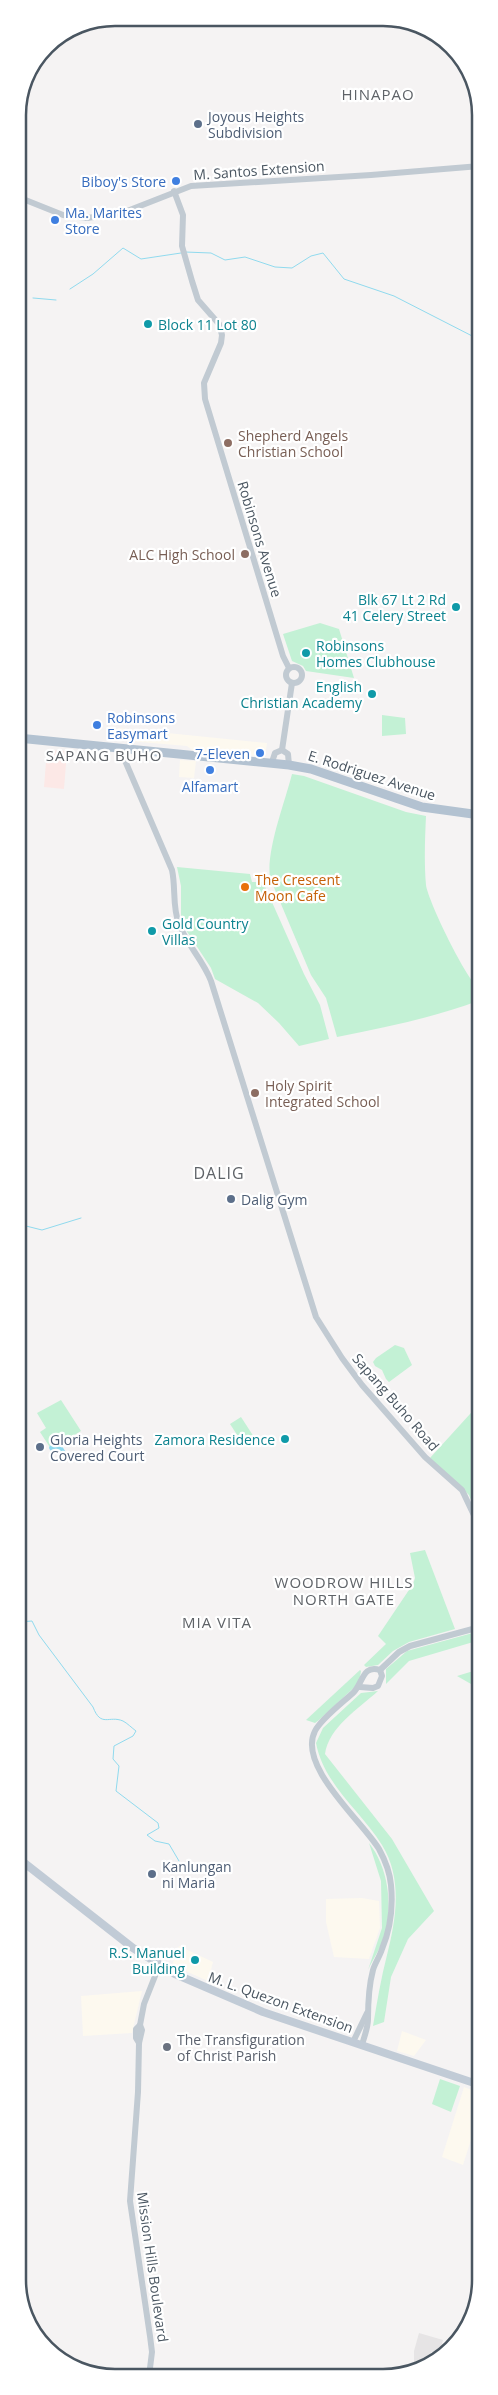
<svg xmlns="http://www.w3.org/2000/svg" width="498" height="2395" viewBox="0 0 498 2395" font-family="'Open Sans',sans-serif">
	<rect width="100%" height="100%" fill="#f5f3f3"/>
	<g fill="#fdf9ef">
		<path d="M118,728L267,743L265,757L192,750L187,746L117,740Z"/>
		<path d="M180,760L196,761L194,778L179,777Z"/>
		<path d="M362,1898L379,1901L380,1928L369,1959L334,1957L326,1922V1899Z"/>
		<path d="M179,1946L213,1962L208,1981L172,1965Z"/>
		<path d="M142,1991L132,2033L83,2036L81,1996Z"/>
		<path d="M402,2031L426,2040L414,2056L397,2051Z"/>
		<path d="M464,2087L480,2093V2111L463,2165L442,2157Z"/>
	</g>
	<path fill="#e6e4e5" d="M419,2333L443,2340L439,2354L431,2352L430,2359L414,2368V2351Z"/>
	<path fill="#fce8e6" d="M47,750L67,751L64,789L44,787Z"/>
	<g fill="#c3f1d5">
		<path d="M320,623L339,629L354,678L306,671L303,666L292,661L283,634Z"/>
		<path d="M382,715L405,718L406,734L382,736Z"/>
		<path d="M292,774L304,776L406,812L426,816C425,838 424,862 426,885C428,901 467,981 480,990V1000C434,1018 385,1027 337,1037L326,998L311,975L270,878C266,850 285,802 292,774Z"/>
		<path d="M177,867L250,874L252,882H263L304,974L320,1005L329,1039L299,1046L279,1023L258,1003L215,979L211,968L184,927L181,916V886Z"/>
		<path d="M395,1345L404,1348L412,1365L389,1382L386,1379L382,1370L375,1366L373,1362L376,1358Z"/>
		<path d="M61,1400L81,1431L51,1449L40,1432L46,1428L37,1413Z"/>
		<path d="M480,1403V1511L476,1513L469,1495L430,1458Z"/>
		<path d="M241,1417L254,1437L243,1444L230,1424Z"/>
		<path d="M425,1550L455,1629L409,1642L393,1651L378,1665L366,1667L364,1665L386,1644L378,1636L413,1584L415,1578L410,1553Z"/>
		<path d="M480,1631V1640L409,1661L386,1684V1669L407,1651Z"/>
		<path d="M480,1669V1694L471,1684L457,1676Z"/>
		<path d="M360,1670L361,1671L359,1683L319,1720L315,1723L306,1720Z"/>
		<path d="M378,1691C358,1709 329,1727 325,1754L392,1839L434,1911L408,1939L391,1977L384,2022L373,2026C377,2002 381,1978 387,1955C396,1919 403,1879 382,1845C361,1811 324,1785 316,1743L323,1728L361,1693Z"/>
		<path d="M369,1843C388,1867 393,1904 385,1935C382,1946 373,1959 368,1970L382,1928L381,1881Z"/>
		<path d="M440,2079L460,2086L451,2112L432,2104Z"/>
	</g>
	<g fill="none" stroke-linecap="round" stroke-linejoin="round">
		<g stroke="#90daee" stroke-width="1">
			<path d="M185,252L211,253L225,260L245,257L275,267L292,268L311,256L323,253L344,279L394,296L480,340"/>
			<path d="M70,289L93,274L123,248L141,259L181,253"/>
			<path d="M33,298L56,300"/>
			<path d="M18,312L22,302L26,301"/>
			<path d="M18,1224L42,1230L81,1218"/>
			<path d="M18,1622L32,1621L39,1635L93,1707C101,1728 109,1715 123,1721C127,1723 132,1728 136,1731L133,1736L114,1746L113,1759L119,1766L116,1791L158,1823L159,1828L147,1835L155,1841L169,1844L179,1861"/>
		</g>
		<path stroke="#90daee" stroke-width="5.5" d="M52,1448L58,1445L65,1456L70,1458"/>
		<g stroke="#c1cad2" stroke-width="6">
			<path d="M174,191L183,215L182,246L192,281L198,300L219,324L222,335L221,343L204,383L205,399L283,656L289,668"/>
			<path d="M18,197L63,215L87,218L122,213L191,186L371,175L480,166"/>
			<circle cx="294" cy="675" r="8"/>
			<path d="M120,749L172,870C176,888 172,907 179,924C187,945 203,960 211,981L316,1317L342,1358L362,1385L425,1457L462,1490L480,1528"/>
			<path d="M282,750L292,683"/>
			<path d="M272,762L275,753L282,750L288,754L289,765"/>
			<path d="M380,1670L399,1652L410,1646L480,1627"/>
			<path d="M360,1687L373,1688L378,1686L382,1676L380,1670"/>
			<path d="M140,2025L142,2030L139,2043L138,2092L130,2201L150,2336L152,2352L149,2376"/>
			<path d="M353,2042L367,2013"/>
			<path d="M139,2043L136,2038V2029L140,2025L144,2004L159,1966"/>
			<path d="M362,2045C364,2037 368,2028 368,2019C368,2004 369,1985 373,1970C375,1963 380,1956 382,1949C390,1930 393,1906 391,1885C390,1874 385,1860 379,1849C362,1821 297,1766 315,1731C321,1719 342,1703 353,1693C363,1684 362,1664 380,1670"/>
		</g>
		<path stroke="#c1cbd6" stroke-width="8" d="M18,1858L133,1948L175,1974L263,2012L480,2085"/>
		<path stroke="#b3c2d1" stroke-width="9" d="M18,738L289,765L311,769L422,807L480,815"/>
	</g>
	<g fill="#5c6f8a" stroke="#fff" stroke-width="2">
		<circle cx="198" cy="124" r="5"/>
		<circle cx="231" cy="1199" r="5"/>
		<circle cx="40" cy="1447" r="5"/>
		<circle cx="152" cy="1874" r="5"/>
	</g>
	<g fill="#3f7fe0" stroke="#fff" stroke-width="2">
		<circle cx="176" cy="181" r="5"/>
		<circle cx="55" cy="220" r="5"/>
		<circle cx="97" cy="725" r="5"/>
		<circle cx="260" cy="753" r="5"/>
		<circle cx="210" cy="770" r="5"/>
	</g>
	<g fill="#0f9aa8" stroke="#fff" stroke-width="2">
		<circle cx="148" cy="324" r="5"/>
		<circle cx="456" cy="607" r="5"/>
		<circle cx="306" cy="653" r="5"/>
		<circle cx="372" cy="694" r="5"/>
		<circle cx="152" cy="931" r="5"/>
		<circle cx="285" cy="1439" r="5"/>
		<circle cx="195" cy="1960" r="5"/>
	</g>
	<g fill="#8d6e63" stroke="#fff" stroke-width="2">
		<circle cx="228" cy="443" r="5"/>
		<circle cx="245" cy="554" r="5"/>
		<circle cx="255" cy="1093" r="5"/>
	</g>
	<circle fill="#e8710a" stroke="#fff" stroke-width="2" cx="245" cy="887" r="5"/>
	<circle fill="#6b7280" stroke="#fff" stroke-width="2" cx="167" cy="2047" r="5"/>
	<g text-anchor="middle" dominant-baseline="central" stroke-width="4.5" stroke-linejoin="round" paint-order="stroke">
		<g font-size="14" fill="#4e5e75" stroke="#fff" text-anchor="start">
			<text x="208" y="116">Joyous Heights<tspan x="208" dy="16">Subdivision</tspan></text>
			<text x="241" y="1199">Dalig Gym</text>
			<text x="50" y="1439">Gloria Heights<tspan x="50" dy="16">Covered Court</tspan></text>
			<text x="162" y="1866">Kanlungan<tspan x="162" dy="16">ni Maria</tspan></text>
		</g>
		<g font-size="14" fill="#4a5661" stroke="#fff">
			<text transform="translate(259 170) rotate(-4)">M. Santos Extension</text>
			<text transform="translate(260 539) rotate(73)">Robinsons Avenue</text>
			<text transform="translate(372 775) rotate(18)">E. Rodriguez Avenue</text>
			<text transform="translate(396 1402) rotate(49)">Sapang Buho Road</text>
			<text transform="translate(281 2002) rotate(20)">M. L. Quezon Extension</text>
			<text transform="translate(153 2267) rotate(82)">Mission Hills Boulevard</text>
		</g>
		<g font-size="14" fill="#366cbe" stroke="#fff" text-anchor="end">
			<text x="166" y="181">Biboy's Store</text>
			<text x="65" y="212" text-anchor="start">Ma. Marites<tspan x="65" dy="16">Store</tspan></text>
			<text x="107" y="717" text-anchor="start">Robinsons<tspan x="107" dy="16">Easymart</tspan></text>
			<text x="250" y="753">7-Eleven</text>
			<text x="210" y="786" text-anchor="middle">Alfamart</text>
		</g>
		<g font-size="14" fill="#0d838f" stroke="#fff" text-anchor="end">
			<text x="158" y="324" text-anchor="start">Block 11 Lot 80</text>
			<text x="446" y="599">Blk 67 Lt 2 Rd<tspan x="446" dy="16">41 Celery Street</tspan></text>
			<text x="316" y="645" text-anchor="start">Robinsons<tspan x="316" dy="16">Homes Clubhouse</tspan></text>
			<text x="362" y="686">English<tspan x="362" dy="16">Christian Academy</tspan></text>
			<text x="162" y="923" text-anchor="start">Gold Country<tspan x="162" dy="16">Villas</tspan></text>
			<text x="275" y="1439">Zamora Residence</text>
			<text x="185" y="1952">R.S. Manuel<tspan x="185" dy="16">Building</tspan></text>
		</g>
		<g font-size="14" fill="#785e54" stroke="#fff" text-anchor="start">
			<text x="238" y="435">Shepherd Angels<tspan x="238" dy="16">Christian School</tspan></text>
			<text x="235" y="554" text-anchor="end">ALC High School</text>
			<text x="265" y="1085">Holy Spirit<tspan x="265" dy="16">Integrated School</tspan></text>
		</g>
		<g font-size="14" fill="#c56008" stroke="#fff" text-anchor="start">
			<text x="255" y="879">The Crescent<tspan x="255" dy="16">Moon Cafe</tspan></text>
		</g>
		<g font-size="14" fill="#5b616d" stroke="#fff" text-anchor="start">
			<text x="177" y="2039">The Transfiguration<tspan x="177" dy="16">of Christ Parish</tspan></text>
		</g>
		<g font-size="15" letter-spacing="1" fill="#5f6368" stroke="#fff">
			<text x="378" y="94">HINAPAO</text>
			<text x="104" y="755">SAPANG BUHO</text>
			<text x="344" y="1582">WOODROW HILLS<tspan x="344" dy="17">NORTH GATE</tspan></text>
			<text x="217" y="1622">MIA VITA</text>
		</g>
		<g font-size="16" letter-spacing="1" fill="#5f6368" stroke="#fff">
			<text x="219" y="1173">DALIG</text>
		</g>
	</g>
	<path d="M0 0H498V2395H0ZM115 26H383A89 89 0 0 1 472 115V2280A89 89 0 0 1 383 2369H115A89 89 0 0 1 26 2280V115A89 89 0 0 1 115 26Z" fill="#fff" fill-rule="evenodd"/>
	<path fill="none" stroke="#4a5661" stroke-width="2.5" d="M115 26H383A89 89 0 0 1 472 115V2280A89 89 0 0 1 383 2369H115A89 89 0 0 1 26 2280V115A89 89 0 0 1 115 26Z"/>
</svg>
